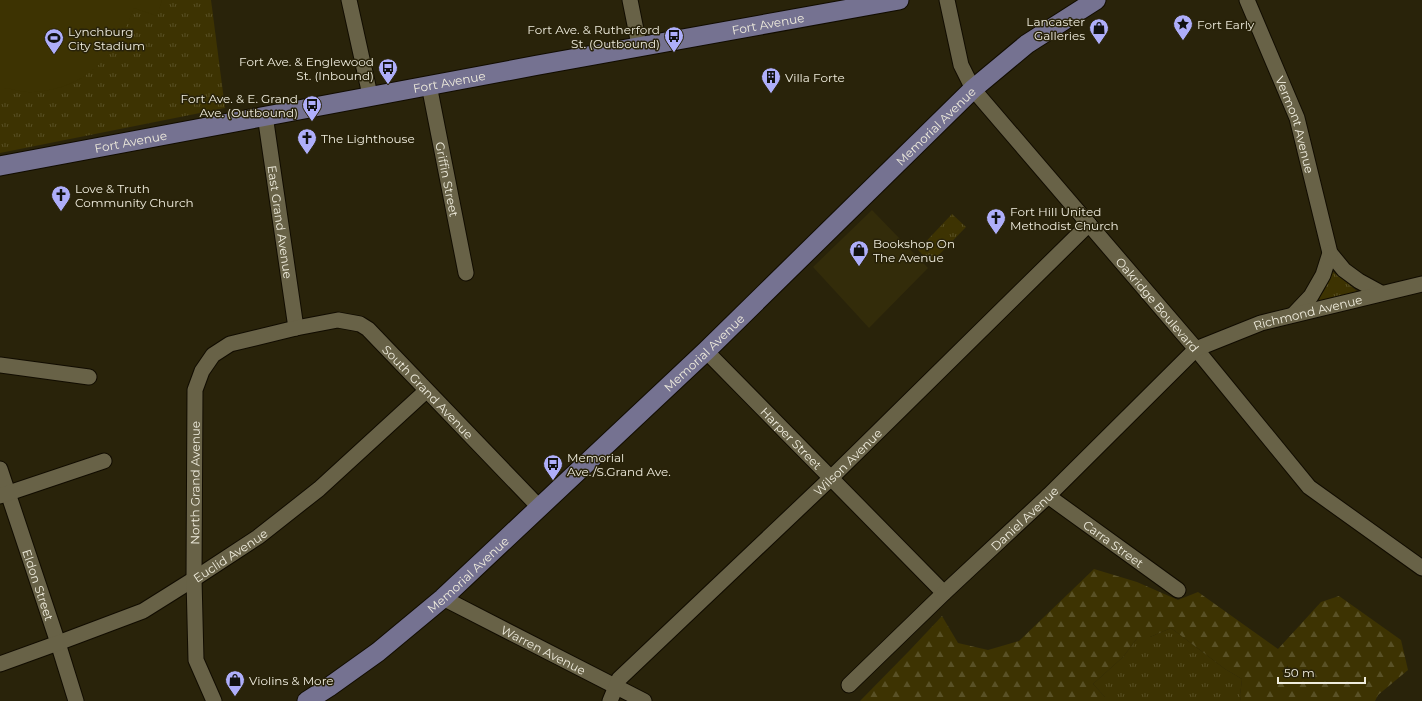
<svg xmlns="http://www.w3.org/2000/svg" width="1422" height="701" viewBox="0 0 1422 701" font-family="Montserrat,sans-serif">
	<defs>
		<pattern id="grass-tufts" width="24" height="20" patternUnits="userSpaceOnUse"><rect width="24" height="20" fill="#3d3302"/><path d="M3 7l-1-3M5 7V3M7 7l1-3M15 17l-1-3M17 17v-4M19 17l1-3" fill="none" stroke="#595126"/></pattern>
		<pattern id="forest-firs" width="22" height="20" patternUnits="userSpaceOnUse"><rect width="22" height="20" fill="#3d3302"/><path d="M5 1l3.5 6h-7zM16 11l3.5 6h-7z" fill="#595126"/></pattern>
	</defs>
	<rect width="100%" height="100%" fill="#29230a"/>
	<path fill="#332c0a" d="M872,210L928,268L869,328L813,267Z"/>
	<g fill="url(#grass-tufts)">
		<path d="M0,0H211L225,108L0,153Z"/>
		<path d="M952,214L966,227L931,263L918,250Z"/>
		<path d="M1333,272C1335,273 1356,290 1358,292L1320,303L1319,297L1324,291Z"/>
		<path d="M1171,628L1225,669L1242,679L1240,696L1241,701H1105V697L1093,684L1123,657L1138,637H1150Z"/>
	</g>
	<path fill="url(#forest-firs)" d="M1094,569L1137,582L1178,600L1198,592L1278,649L1321,602L1339,596L1401,640L1408,670L1378,695L1375,701H1241L1240,696L1242,679L1225,669L1171,628L1150,637H1138L1123,657L1093,684L1105,697V701H860L910,650L942,616L958,643L988,650L1019,641Z"/>
	<path fill="#3d3302" d="M0,0H162L157,16L134,8C116,56 87,88 34,92C24,93 14,89 4,88L0,86Z"/>
	<g fill="none" stroke-linecap="round" stroke-linejoin="round">
		<defs>
			<g id="minor">
				<path d="M349,0L370,95"/>
				<path d="M630,0L639,45"/>
				<path id="s1" d="M947,0L961,65L973,89L1196,349L1309,487L1422,568"/>
				<path id="s2" d="M1247,0L1297,118L1330,253L1344,270L1359,281L1381,293"/>
				<path id="s3" d="M429,85L466,273"/>
				<path id="s4" d="M265,115L296,328"/>
				<path d="M1294,314L1311,296L1323,275L1330,253"/>
				<path id="s5" d="M706,351L944,593"/>
				<path d="M0,365L89,377"/>
				<path id="s6" d="M0,469L58,643L76,701"/>
				<path d="M0,496L104,461"/>
				<path id="s7" d="M1048,496L1178,590"/>
				<path id="s8" d="M443,598L644,701"/>
				<path id="s9" d="M0,664L58,643L143,611L194,579L258,537L319,489L426,391"/>
				<path id="s10" d="M849,685L944,593L1048,496L1196,349L1261,323L1422,284"/>
				<path id="s11" d="M214,701L196,660L194,579L195,390L202,371L213,355L230,344L296,328L338,320L360,324L368,329L539,507"/>
				<path id="s12" d="M610,701L619,679L831,478L1089,224"/>
			</g>
			<g id="major">
				<path id="s13" d="M0,166C299,109 599,53 899,0"/>
				<path id="s14" d="M307,701L329,687L378,652L443,598L706,351L973,89L1027,44L1096,0"/>
			</g>
		</defs>
		<use href="#minor" stroke="#110c00" stroke-width="17"/>
		<use href="#major" stroke="#110c00" stroke-width="21"/>
		<use href="#minor" stroke="#686247" stroke-width="15"/>
		<use href="#major" stroke="#757291" stroke-width="19"/>
	</g>
	<defs>
		<symbol id="sight-pin" viewBox="-11 -11 22 30"><path d="M0 17L-7.5 6A9.5 9.5 0 1 1 7.5 6Z" fill="#aeaefa" stroke="#29230a"/><path d="M0-6L1.8-2.2L6-1.7L2.9 1.2L3.7 5.4L0 3.3L-3.7 5.4L-2.9 1.2L-6-1.7L-1.8-2.2Z" fill="#111"/></symbol>
		<symbol id="shop-pin" viewBox="-11 -11 22 30"><path d="M0 17L-7.5 6A9.5 9.5 0 1 1 7.5 6Z" fill="#aeaefa" stroke="#29230a"/><path d="M-5-2.5h2.3a2.7 3.5 0 0 1 5.4 0H5L5.5 6h-11ZM-1.5-2.5h3a1.5 2.3 0 0 0-3 0Z" fill="#111"/></symbol>
		<symbol id="bus-pin" viewBox="-11 -11 22 30"><path d="M0 17L-7.5 6A9.5 9.5 0 1 1 7.5 6Z" fill="#aeaefa" stroke="#29230a"/><path d="M-5-6H5V4H4V6H2V4H-2V6H-4V4H-5ZM-3.5-4V0h7V-4ZM-3.5 1.2v1.5H-2V1.2ZM2 1.2v1.5H3.5V1.2Z" fill="#111"/></symbol>
		<symbol id="stadium-pin" viewBox="-11 -11 22 30"><path d="M0 17L-7.5 6A9.5 9.5 0 1 1 7.5 6Z" fill="#aeaefa" stroke="#29230a"/><path d="M0-5a6.5 5 0 1 0 0 10a6.5 5 0 1 0 0-10ZM-3.5-1.8h7v3.6h-7Z" fill="#111"/></symbol>
		<symbol id="building-pin" viewBox="-11 -11 22 30"><path d="M0 17L-7.5 6A9.5 9.5 0 1 1 7.5 6Z" fill="#aeaefa" stroke="#29230a"/><path d="M-4-6H4V6H1V3H-1V6H-4ZM-2.5-4.3h1.7v1.8h-1.7ZM.8-4.3h1.7v1.8H.8ZM-2.5-1h1.7V.8h-1.7ZM.8-1h1.7V.8H.8Z" fill="#111"/></symbol>
		<symbol id="church-pin" viewBox="-11 -11 22 30"><path d="M0 17L-7.5 6A9.5 9.5 0 1 1 7.5 6Z" fill="#aeaefa" stroke="#29230a"/><path d="M-1.2-6h2.4v3.5h3.3v2.4h-3.3V6h-2.4V-.1h-3.3v-2.4h3.3Z" fill="#111"/></symbol>
	</defs>
	<g fill-rule="evenodd">
		<use href="#sight-pin" x="1172" y="13" width="22" height="30"/>
		<use href="#shop-pin" x="1088" y="17" width="22" height="30"/>
		<use href="#bus-pin" x="663" y="25" width="22" height="30"/>
		<use href="#stadium-pin" x="43" y="27" width="22" height="30"/>
		<use href="#bus-pin" x="377" y="57" width="22" height="30"/>
		<use href="#building-pin" x="760" y="66" width="22" height="30"/>
		<use href="#bus-pin" x="301" y="94" width="22" height="30"/>
		<use href="#church-pin" x="296" y="127" width="22" height="30"/>
		<use href="#church-pin" x="50" y="184" width="22" height="30"/>
		<use href="#church-pin" x="985" y="207" width="22" height="30"/>
		<use href="#shop-pin" x="848" y="239" width="22" height="30"/>
		<use href="#bus-pin" x="542" y="453" width="22" height="30"/>
		<use href="#shop-pin" x="224" y="669" width="22" height="30"/>
	</g>
	<g text-anchor="middle" dominant-baseline="central" stroke-width="3" stroke-linejoin="round" paint-order="stroke">
		<g font-size="12" fill="#efecdd" stroke="#29230a" text-anchor="start">
			<text x="1085" y="21" text-anchor="end">Lancaster<tspan x="1085" dy="14">Galleries</tspan></text>
			<text x="1197" y="24">Fort Early</text>
			<text x="660" y="29" text-anchor="end">Fort Ave. &amp; Rutherford<tspan x="660" dy="14">St. (Outbound)</tspan></text>
			<text x="68" y="31">Lynchburg<tspan x="68" dy="14">City Stadium</tspan></text>
			<text x="374" y="61" text-anchor="end">Fort Ave. &amp; Englewood<tspan x="374" dy="14">St. (Inbound)</tspan></text>
			<text x="785" y="77">Villa Forte</text>
			<text x="298" y="98" text-anchor="end">Fort Ave. &amp; E. Grand<tspan x="298" dy="14">Ave. (Outbound)</tspan></text>
			<text x="321" y="138">The Lighthouse</text>
			<text x="75" y="188">Love &amp; Truth<tspan x="75" dy="14">Community Church</tspan></text>
			<text x="1010" y="211">Fort Hill United<tspan x="1010" dy="14">Methodist Church</tspan></text>
			<text x="873" y="243">Bookshop On<tspan x="873" dy="14">The Avenue</tspan></text>
			<text x="567" y="457">Memorial<tspan x="567" dy="14">Ave./S.Grand Ave.</tspan></text>
			<text x="249" y="680">Violins &amp; More</text>
		</g>
		<g font-size="12" fill="#efecdd" stroke="#29230a">
			<text stroke="none"><textPath href="#s13" startOffset="781">Fort Avenue</textPath></text>
			<text stroke="none"><textPath href="#s13" startOffset="457">Fort Avenue</textPath></text>
			<text stroke="none"><textPath href="#s2" startOffset="134">Vermont Avenue</textPath></text>
			<text stroke="none"><textPath href="#s14" startOffset="853">Memorial Avenue</textPath></text>
			<text stroke="none"><textPath href="#s13" startOffset="133">Fort Avenue</textPath></text>
			<text stroke="none"><textPath href="#s3" startOffset="96">Griffin Street</textPath></text>
			<text stroke="none"><textPath href="#s4" startOffset="108">East Grand Avenue</textPath></text>
			<text stroke="none"><textPath href="#s1" startOffset="377">Oakridge Boulevard</textPath></text>
			<text stroke="none"><textPath href="#s10" startOffset="601">Richmond Avenue</textPath></text>
			<text stroke="none"><textPath href="#s14" startOffset="529">Memorial Avenue</textPath></text>
			<text stroke="none"><textPath href="#s11" startOffset="604">South Grand Avenue</textPath></text>
			<text stroke="none"><textPath href="#s5" startOffset="122">Harper Street</textPath></text>
			<text stroke="none"><textPath href="#s12" startOffset="339">Wilson Avenue</textPath></text>
			<text stroke="none"><textPath href="#s11" startOffset="222">North Grand Avenue</textPath></text>
			<text stroke="none"><textPath href="#s10" startOffset="242">Daniel Avenue</textPath></text>
			<text stroke="none"><textPath href="#s7" startOffset="81">Carra Street</textPath></text>
			<text stroke="none"><textPath href="#s9" startOffset="256">Euclid Avenue</textPath></text>
			<text stroke="none"><textPath href="#s14" startOffset="205">Memorial Avenue</textPath></text>
			<text stroke="none"><textPath href="#s6" startOffset="122">Eldon Street</textPath></text>
			<text stroke="none"><textPath href="#s8" startOffset="113">Warren Avenue</textPath></text>
		</g>
	</g>
	<path d="M1278 677v6h87v-6" fill="none" stroke="#efecdd" stroke-width="2"/>
	<text x="1284" y="677" font-size="12" fill="#efecdd" stroke="#29230a" stroke-width="3" paint-order="stroke">50 m</text>
</svg>
